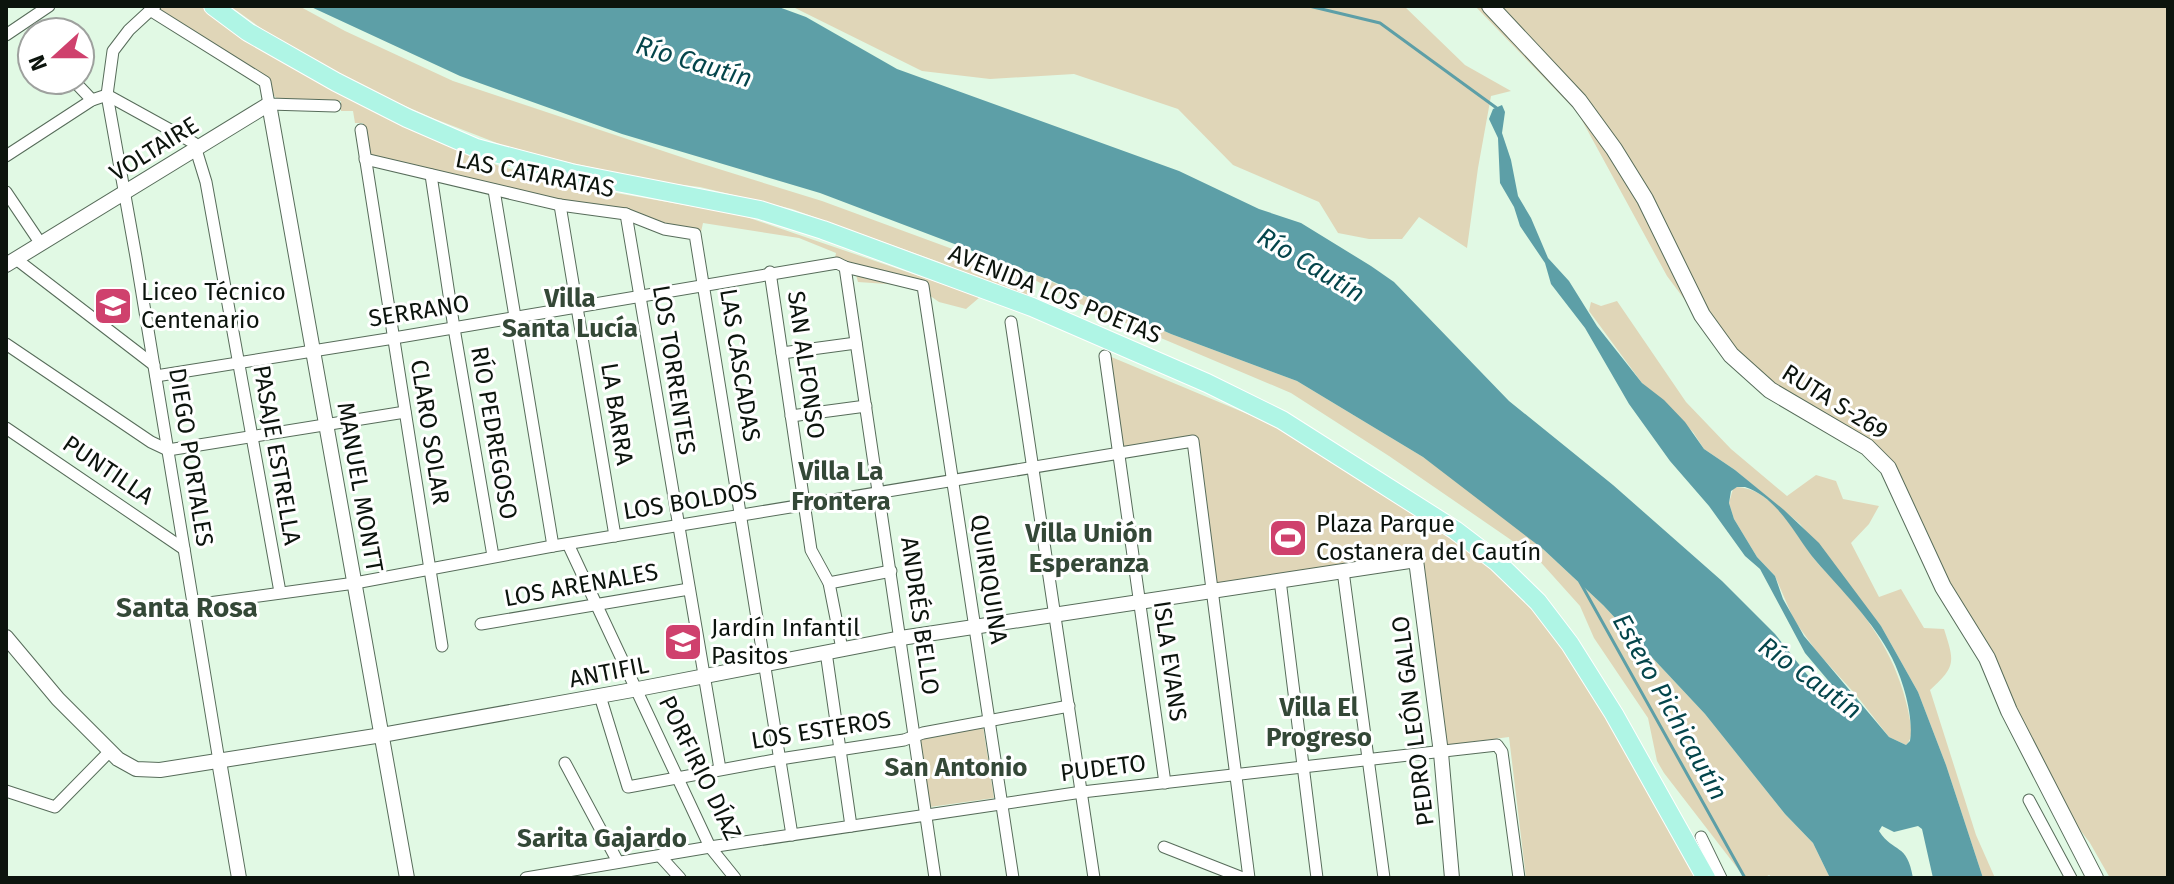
<svg xmlns="http://www.w3.org/2000/svg" width="2174" height="884" viewBox="0 0 2174 884" font-family="'Fira Sans',sans-serif">
	<rect width="100%" height="100%" fill="#e1f9e4"/>
	<g fill="#e0d6b8">
		<path d="M154,6H202L236,33L399,124L499,166L571,185L741,215L980,297L966,309L939,302L916,286L858,282C854,266 852,259 835,258L836,253L799,238L703,223L701,232L430,172L367,153L363,123H355L353,111H341V101L277,99L271,92Z"/>
		<path d="M230,6H299L345,31L453,81L693,161L822,201L1034,279L1036,275L1171,334L1297,381L1423,457L1484,501L1543,549L1603,605L1705,714L1785,814L1813,843L1830,878H1773L1769,875L1764,878H1745L1664,773L1657,761L1648,718L1594,638L1580,606L1536,557L1389,456L1291,393L1071,300L1035,280L1028,298L942,263L792,209L700,187L658,182L563,161L502,145L435,119L341,78L286,49L265,31Z"/>
		<path d="M791,6H1404L1465,65L1511,91L1491,96L1478,168L1467,248L1419,217L1402,239H1369L1338,233L1319,202L1233,165L1178,109L1074,74L990,79L922,71Z"/>
		<path d="M1475,6H2168V878H2110L2090,843L2068,814L1948,581L1875,453L1841,442L1792,410L1711,335L1667,276L1578,113Z"/>
		<path d="M1617,301L1686,402L1731,449L1787,496L1816,475L1836,481L1843,499L1879,506L1869,524L1851,543L1879,597L1901,589L1924,628L1944,629C1954,661 1957,666 1930,690L1976,835L1995,878H1983L1946,765L1918,692L1881,626L1800,524L1735,470L1704,449L1693,432L1642,383L1589,311L1591,302L1601,306Z"/>
		<path d="M1109,356L1274,425L1494,566L1567,647L1699,878H1526L1509,737L1446,745L1421,558L1217,587L1195,438L1124,451Z"/>
		<path d="M1737,487C1775,489 1795,535 1816,561C1822,569 1830,575 1837,583C1872,622 1897,659 1908,710C1910,722 1915,736 1906,745L1889,737L1857,696L1817,652L1794,620L1775,576L1757,557L1734,519L1729,503L1733,489Z"/>
		<path d="M983,726L994,798L930,807L920,736Z"/>
	</g>
	<path fill="#5d9fa7" fill-rule="evenodd" d="M309,6H776L806,17L897,69L1179,171L1259,209L1301,223L1371,266L1394,282L1509,401L1613,485L1722,581L1775,634L1824,696L1832,697L1834,692L1832,685L1805,653L1760,569L1745,556L1709,506L1670,461L1629,404L1585,328L1551,284L1545,263L1520,226L1514,207L1500,183L1498,138L1489,119L1493,109L1502,105L1505,112L1502,133L1511,160L1518,196L1531,218L1548,258L1569,281L1597,326L1642,383L1664,400L1685,422L1704,449L1735,470L1784,510L1819,543L1881,626L1918,692L1946,765L1983,878H1933L1922,829L1918,826L1894,832L1882,826L1879,831C1894,854 1907,842 1913,878H1830L1813,843L1785,814L1705,714L1603,605L1543,549L1423,457L1297,381L1171,334L1052,281L820,193L622,134L460,76ZM1745,487C1779,498 1795,536 1816,561C1842,591 1874,622 1892,658C1903,680 1914,717 1910,741L1906,745L1889,737L1804,636L1783,599L1775,576L1757,557L1734,519L1729,503L1731,491L1737,487Z"/>
	<g fill="none" stroke-linecap="round" stroke-linejoin="round">
		<g stroke="#5d9fa7" stroke-width="3">
			<path d="M1309,6L1380,23L1498,109"/>
			<path d="M1580,582L1745,878"/>
		</g>
		<defs>
			<g id="minor">
				<path d="M155,6L129,30L113,51L107,95L136,257L219,761"/>
				<path d="M150,10L265,82L269,104L335,106"/>
				<path d="M6,35L49,6"/>
				<path d="M73,80L92,100"/>
				<path d="M361,130L442,646"/>
				<path d="M6,156L92,100L107,95L194,143L206,182L280,592"/>
				<path d="M365,159L560,205L626,214L664,229L695,234L792,835"/>
				<path d="M431,175L454,328L493,556"/>
				<path d="M494,190L553,546"/>
				<path d="M6,192L41,244"/>
				<path d="M560,205L615,536"/>
				<path d="M626,214L720,769"/>
				<path d="M16,259L154,365"/>
				<path d="M845,267L935,878"/>
				<path d="M770,272L811,550L829,583L842,649"/>
				<path d="M1011,322L1094,878"/>
				<path d="M6,344L151,442L168,450L405,412"/>
				<path d="M782,353L856,343"/>
				<path d="M1105,356L1165,783"/>
				<path d="M156,376L394,338L837,263L845,267L923,286L1013,878"/>
				<path d="M791,416L866,406"/>
				<path d="M6,428L184,549"/>
				<path d="M568,544L710,847L735,878"/>
				<path d="M1343,571L1384,878"/>
				<path d="M1280,580L1317,878"/>
				<path d="M829,583L891,571"/>
				<path d="M194,605L355,583L553,546L1193,441L1249,878"/>
				<path d="M481,624L689,589"/>
				<path d="M826,652L851,826"/>
				<path d="M600,696L628,787L780,759L904,740L923,733L1069,706"/>
				<path d="M565,763L618,862"/>
				<path d="M6,791L55,807L110,751"/>
				<path d="M2029,800L2071,878"/>
				<path d="M1701,837L1721,878"/>
				<path d="M1164,847L1243,878"/>
				<path d="M660,856L680,878"/>
				<path d="M526,878L710,847L1082,792L1497,745L1502,752L1519,878"/>
			</g>
			<g id="tertiary">
				<path d="M6,265L269,104L407,878"/>
				<path d="M6,637L58,699L118,759L136,769L160,770L382,735L638,689L901,638L1416,560L1441,753L1452,878"/>
				<path d="M219,761L239,878"/>
			</g>
			<path id="secondary" d="M1490,6L1579,101L1614,149L1645,199L1702,315L1731,355L1770,390L1867,447L1888,468L1943,587L1987,658L2009,711L2095,878"/>
			<path id="primary" d="M213,6L248,32L336,82L407,118L476,148L571,173L760,210L823,230L1032,307L1207,383L1282,420L1455,530L1497,562L1538,602L1570,644L1614,714L1706,878"/>
		</defs>
		<use href="#minor" stroke="#576c5a" stroke-width="13"/>
		<use href="#tertiary" stroke="#576c5a" stroke-width="16"/>
		<use href="#secondary" stroke="#576c5a" stroke-width="18"/>
		<use href="#primary" stroke="#fff" stroke-width="20"/>
		<use href="#minor" stroke="#fff" stroke-width="11"/>
		<use href="#tertiary" stroke="#fff" stroke-width="14"/>
		<use href="#secondary" stroke="#fff" stroke-width="16"/>
		<use href="#primary" stroke="#aff5e5" stroke-width="18"/>
	</g>
	<defs>
		<symbol id="school-square" viewBox="-11 -11 22 22"><rect x="-9" y="-9" width="18" height="18" rx="4" fill="#cf416d" stroke="#fff"/><path d="M0-5L7-2L0 1L-7-2ZM-4 1L0 2.5L4 1V4Q0 6-4 4Z" fill="#fff"/></symbol>
		<symbol id="stadium-square" viewBox="-11 -11 22 22"><rect x="-9" y="-9" width="18" height="18" rx="4" fill="#cf416d" stroke="#fff"/><path d="M0-5a6.5 5 0 1 0 0 10a6.5 5 0 1 0 0-10ZM-3.5-1.8h7v3.6h-7Z" fill="#fff"/></symbol>
	</defs>
	<g fill-rule="evenodd">
		<use href="#school-square" x="91" y="284" width="44" height="44"/>
		<use href="#stadium-square" x="1266" y="516" width="44" height="44"/>
		<use href="#school-square" x="661" y="620" width="44" height="44"/>
	</g>
	<g text-anchor="middle" dominant-baseline="central" stroke-width="6" stroke-linejoin="round" paint-order="stroke">
		<g font-size="24" fill="#0c140d" stroke="#fff">
			<text transform="translate(154 149) rotate(-32)">VOLTAIRE</text>
			<text transform="translate(535 174) rotate(11)">LAS CATARATAS</text>
			<text transform="translate(1055 294) rotate(22)">AVENIDA LOS POETAS</text>
			<text transform="translate(419 311) rotate(-9)">SERRANO</text>
			<text transform="translate(740 365) rotate(81)">LAS CASCADAS</text>
			<text transform="translate(806 365) rotate(82)">SAN ALFONSO</text>
			<text transform="translate(674 370) rotate(81)">LOS TORRENTES</text>
			<text transform="translate(1835 402) rotate(32)">RUTA S-269</text>
			<text transform="translate(617 414) rotate(81)">LA BARRA</text>
			<text transform="translate(430 432) rotate(81)">CLARO SOLAR</text>
			<text transform="translate(494 433) rotate(80)">RÍO PEDREGOSO</text>
			<text transform="translate(277 455) rotate(80)">PASAJE ESTRELLA</text>
			<text transform="translate(191 457) rotate(81)">DIEGO PORTALES</text>
			<text transform="translate(108 470) rotate(34)">PUNTILLA</text>
			<text transform="translate(360 487) rotate(80)">MANUEL MONTT</text>
			<text transform="translate(690 501) rotate(-9)">LOS BOLDOS</text>
			<text transform="translate(989 579) rotate(81)">QUIRIQUINA</text>
			<text transform="translate(581 585) rotate(-10)">LOS ARENALES</text>
			<text transform="translate(920 616) rotate(82)">ANDRÉS BELLO</text>
			<text transform="translate(1170 661) rotate(82)">ISLA EVANS</text>
			<text transform="translate(609 672) rotate(-11)">ANTIFIL</text>
			<text transform="translate(1413 721) rotate(-97)">PEDRO LEÓN GALLO</text>
			<text transform="translate(821 730) rotate(-9)">LOS ESTEROS</text>
			<text transform="translate(700 768) rotate(64)">PORFIRIO DÍAZ</text>
			<text transform="translate(1103 768) rotate(-7)">PUDETO</text>
		</g>
		<g font-size="24" fill="#0c140d" stroke="#fff" text-anchor="start">
			<text x="141" y="292">Liceo Técnico<tspan x="141" dy="28">Centenario</tspan></text>
			<text x="1316" y="524">Plaza Parque<tspan x="1316" dy="28">Costanera del Cautín</tspan></text>
			<text x="711" y="628">Jardín Infantil<tspan x="711" dy="28">Pasitos</tspan></text>
		</g>
		<g font-size="26" font-style="italic" fill="#04454b" stroke="#fff">
			<text transform="translate(694 62) rotate(17)">Río Cautín</text>
			<text transform="translate(1311 265) rotate(31)">Río Cautín</text>
			<text transform="translate(1810 678) rotate(36)">Río Cautín</text>
			<text transform="translate(1670 707) rotate(61)">Estero Pichicautín</text>
		</g>
		<g font-size="26" font-weight="bold" fill="#344837" stroke="#fff">
			<text x="570" y="298">Villa<tspan x="570" dy="30">Santa Lucía</tspan></text>
			<text x="841" y="471">Villa La<tspan x="841" dy="30">Frontera</tspan></text>
			<text x="1089" y="533">Villa Unión<tspan x="1089" dy="30">Esperanza</tspan></text>
			<text x="1319" y="707">Villa El<tspan x="1319" dy="30">Progreso</tspan></text>
			<text x="956" y="767">San Antonio</text>
			<text x="602" y="838">Sarita Gajardo</text>
		</g>
		<g font-size="28" font-weight="bold" fill="#344837" stroke="#fff">
			<text x="187" y="607">Santa Rosa</text>
		</g>
	</g>
	<rect width="2174" height="884" fill="none" stroke="#0c140d" stroke-width="16"/>
	<g transform="translate(56 56) rotate(249)"><circle r="38" fill="#ffffff" stroke="#9ea19e" stroke-width="2"/>
	<path d="M0-6L14 30L0 20L-14 30Z" fill="#cf416d"/>
	<text y="-12" font-size="22" font-weight="bold" text-anchor="middle" fill="#0c140d">N</text>
	</g>
</svg>
